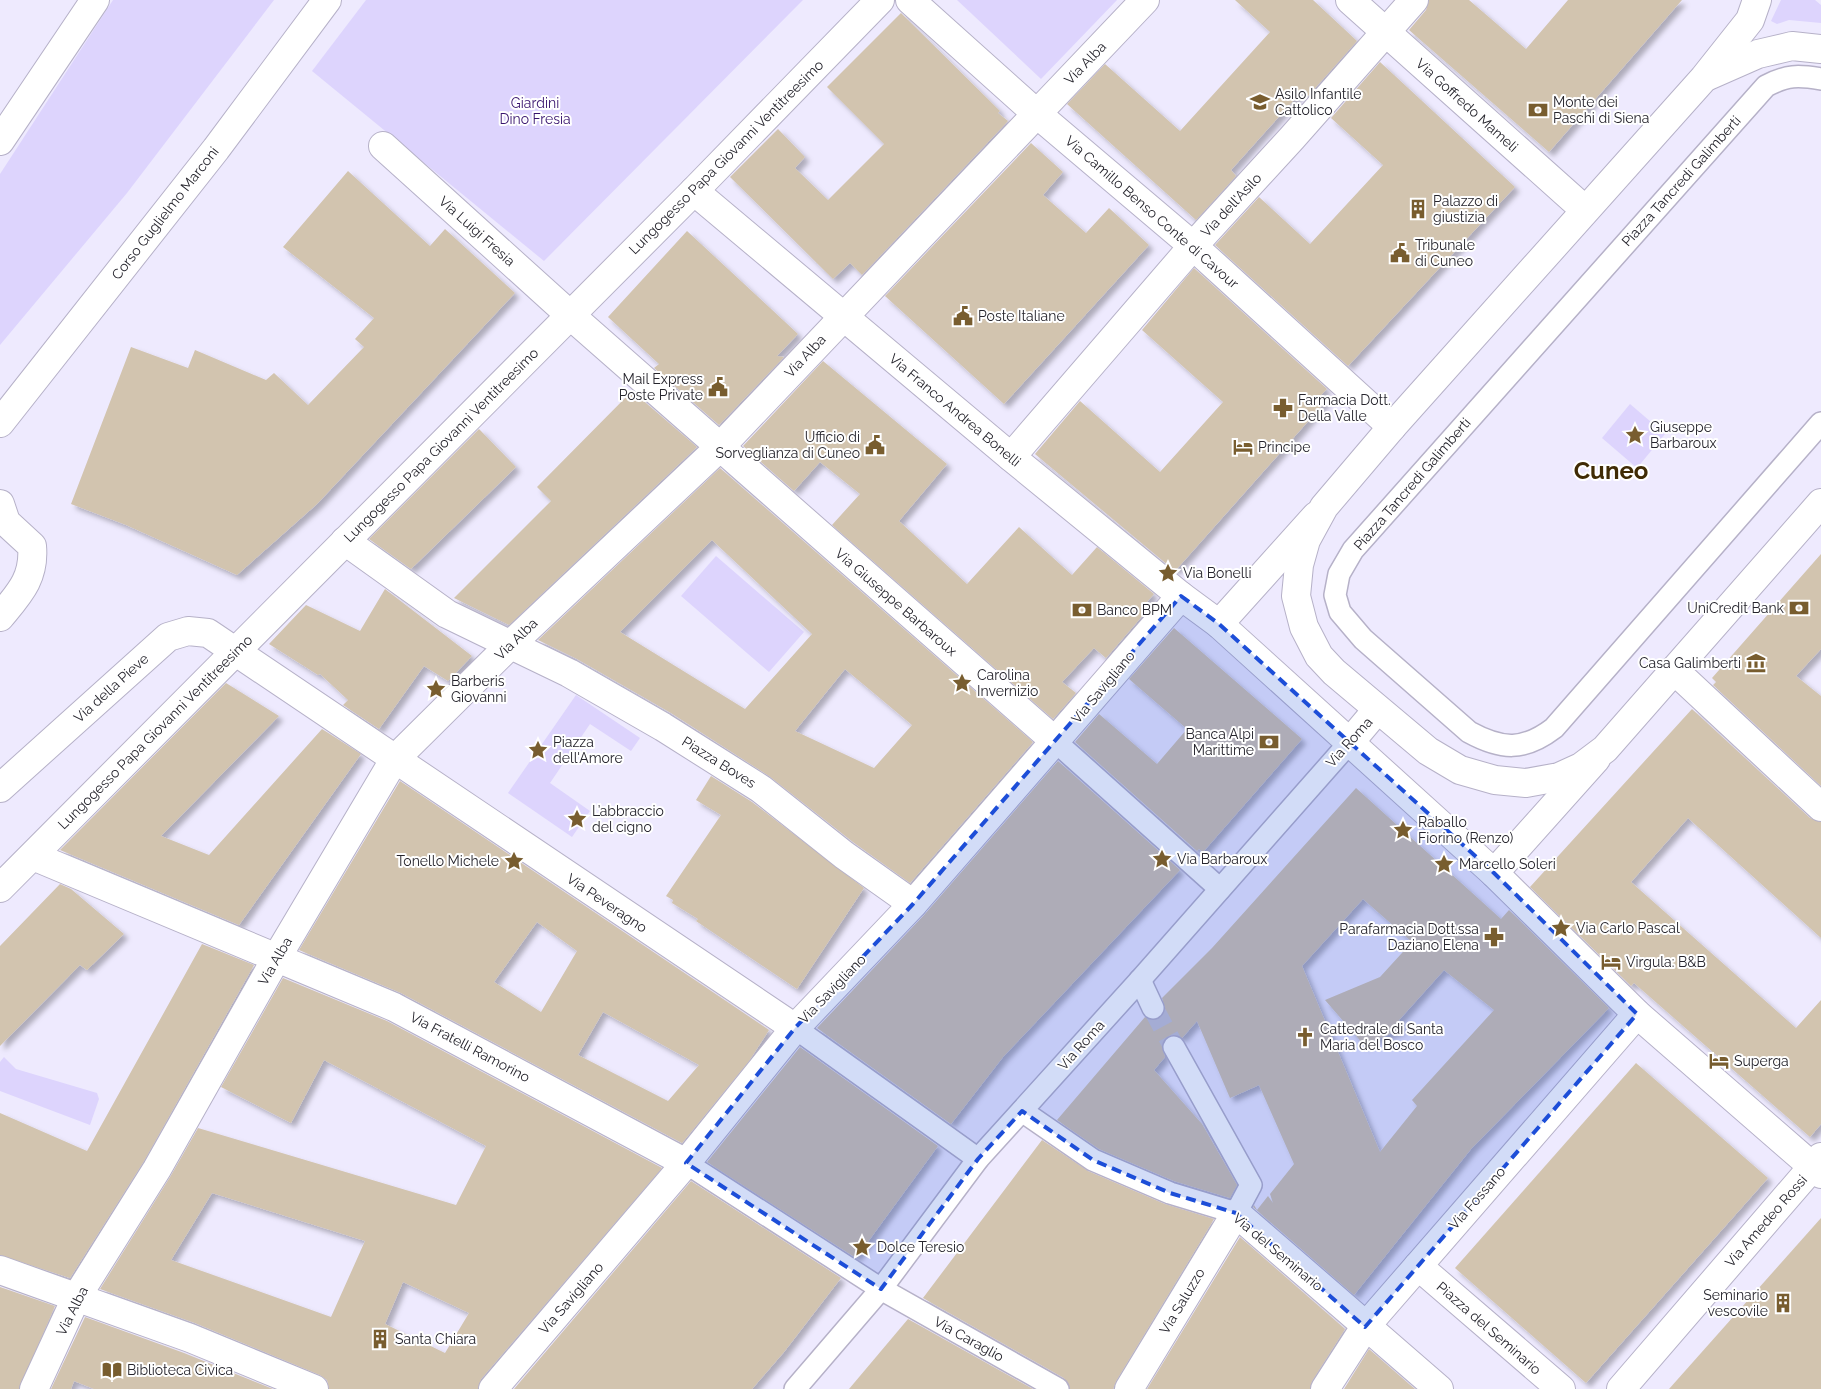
<svg xmlns="http://www.w3.org/2000/svg" width="1821" height="1389" viewBox="0 0 1821 1389" font-family="Raleway,sans-serif">
	<defs>
		<filter id="shadow"><feDropShadow dx="4.5" dy="4.5" stdDeviation="2.5" flood-color="#0004"/></filter>
	</defs>
	<rect width="100%" height="100%" fill="#eeeafe"/>
	<g fill="#ddd4fd">
		<path d="M113,0H274L127,193L0,345V174Z"/>
		<path d="M366,0H803L544,261L312,71Z"/>
		<path d="M957,0H1117L1041,79Z"/>
		<path d="M1781,0H1815L1821,5V23L1789,20L1777,24L1771,21Z"/>
		<path d="M1630,404L1665,434L1637,468L1602,438Z"/>
		<path d="M716,556L804,632L769,672L681,596Z"/>
		<path d="M576,695L640,738L631,751L590,724L550,783L590,811L572,837L508,793Z"/>
		<path d="M4,1057L16,1069L97,1093L99,1099L90,1125L0,1091V1062Z"/>
	</g>
	<g fill="#d2c4af" fill-rule="evenodd" filter="url(#shadow)">
		<path d="M1235,0H1313L1357,41L1308,96L1302,91L1231,170L1236,176L1196,220L1067,104L1105,64L1180,131L1270,32Z"/>
		<path d="M1429,0H1469L1526,49L1568,0H1682L1549,152L1409,30L1426,10Z"/>
		<path d="M901,13L1000,111L998,113L1008,121L862,275L850,263L833,279L730,177L778,129L805,157L795,168L828,200L884,144L827,87Z"/>
		<path d="M1380,62L1515,187L1348,366L1215,245L1259,197L1310,244L1383,165L1331,118Z"/>
		<path d="M1031,143L1063,172L1043,195L1086,233L1109,208L1149,245L1004,404L885,296Z"/>
		<path d="M348,171L430,246L445,229L515,293L317,504L237,575L126,525L71,504L131,347L188,368L195,350L266,380L274,373L308,405L364,347L355,339L374,318L283,247Z"/>
		<path d="M687,231L798,334L777,356L784,357L719,425L654,368L659,364L608,317Z"/>
		<path d="M1194,268L1327,389L1321,395L1327,400L1175,571L1035,454L1080,401L1160,472L1223,402L1142,330Z"/>
		<path d="M823,361L947,464L899,521L967,584L1019,527L1072,575L1097,547L1154,594L1146,603L1150,607L1106,658L1094,648L1062,682L1076,693L1053,719L832,525L860,494L820,462L794,491L743,446Z"/>
		<path d="M632,391L697,447L509,625L454,598L551,501L537,487Z"/>
		<path d="M479,429L516,467L411,569L369,539Z"/>
		<path d="M720,468L1033,742L910,883L853,842L769,776L671,713L577,659L538,640ZM712,540L812,634L745,709L620,632ZM845,669L912,725L874,768L795,731Z"/>
		<path d="M1821,554V649L1796,676L1821,696V786L1713,685L1716,682L1712,678Z"/>
		<path d="M385,589L472,656L448,681L424,666L379,729L343,705L348,700L320,674L318,675L269,644L306,605L360,631Z"/>
		<path d="M1174,628L1302,739L1203,852L1199,849L1197,851L1075,742L1099,714L1157,764L1187,729L1129,679Z"/>
		<path d="M226,683L279,716L161,836L209,855L322,729L361,754L239,925L60,850Z"/>
		<path d="M1692,709L1810,818L1821,822V938L1688,818L1631,882L1796,1028L1821,1000V1124L1810,1137L1634,983L1631,986L1530,887Z"/>
		<path d="M1058,761L1180,870L1003,1057L951,1124L817,1028L924,915Z"/>
		<path d="M711,776L752,802L864,888L797,989L696,921L698,919L672,903L673,900L666,896L721,815L696,800Z"/>
		<path d="M400,781L769,1030L749,1061L682,1143L401,993L299,950ZM537,922L577,951L541,1012L494,982ZM603,1012L699,1065L668,1101L578,1055Z"/>
		<path d="M1356,788L1501,919L1509,910L1609,1008L1471,1149L1354,1295L1253,1207L1254,1205L1257,1210L1268,1196L1273,1203L1270,1194L1294,1164L1259,1085L1230,1098L1197,1021L1182,1038L1174,1035L1164,1040L1162,1047L1165,1057L1154,1070L1202,1124L1237,1185L1230,1198L1174,1181L1099,1149L1057,1120L1145,1017L1152,1020L1163,1016L1165,1009L1162,998L1212,948ZM1363,899L1412,942L1380,977L1325,1000L1364,1045L1402,1029L1399,1020L1444,970L1494,1010L1412,1100L1417,1106L1380,1152L1302,966Z"/>
		<path d="M60,884L71,889L124,934L87,970L80,965L0,1046V946Z"/>
		<path d="M202,944L254,965L144,1161L70,1278L0,1255V1113L87,1151Z"/>
		<path d="M283,978L387,1021L662,1168L481,1379L478,1389H329L327,1380L320,1375L195,1323L100,1289L170,1177L198,1128L456,1205L486,1146L324,1060L291,1123L221,1087ZM212,1193L365,1241L331,1317L171,1260ZM403,1282L469,1313L445,1353L385,1324Z"/>
		<path d="M800,1047L938,1146L856,1258L707,1162Z"/>
		<path d="M1636,1063L1768,1178L1586,1383L1455,1268Z"/>
		<path d="M1042,1140L1088,1171L1165,1204L1214,1219L1116,1381L1113,1389H1070L1064,1378L923,1298Z"/>
		<path d="M691,1181L841,1278L784,1352L752,1389H514Z"/>
		<path d="M1821,1218V1389H1669Z"/>
		<path d="M1240,1237L1345,1329L1312,1381L1310,1389H1147Z"/>
		<path d="M0,1287L55,1306L19,1389H0Z"/>
		<path d="M85,1317L184,1353L273,1389H94L74,1381L71,1389H51Z"/>
		<path d="M908,1319L1033,1389H849Z"/>
		<path d="M1369,1349L1409,1384L1415,1389H1344Z"/>
	</g>
	<g fill="none" stroke-linecap="round" stroke-linejoin="round">
		<path stroke="#c6c3d4" stroke-width="21" stroke-dasharray="21 11" stroke-linecap="butt" d="M1153,1008L1174,1047"/>
		<defs>
			<g id="pedestrian">
				<path d="M1821,79C1798,75 1787,75 1766,86L1353,550L1339,574L1335,595L1340,612L1363,639L1469,732C1502,750 1524,751 1554,728L1821,423"/>
				<path d="M1056,742L1220,889"/>
				<path d="M1140,980L1153,1008"/>
				<path d="M795,1028L978,1159"/>
				<path d="M1022,1111L1093,1160L1170,1193L1236,1213L1251,1185L1174,1047"/>
				<path d="M686,1163L881,1289L1058,1389"/>
				<path d="M795,1389L881,1289L978,1159L1140,980L1350,742"/>
			</g>
			<g id="minor">
				<path d="M910,0L1036,113L1193,246L1392,427"/>
				<path d="M1350,0L1585,210"/>
				<path d="M0,141L95,0"/>
				<path d="M383,146L570,315L1056,742"/>
				<path d="M694,191L1011,457L1181,596L1219,624L1494,873L1637,1014L1821,1174"/>
				<path d="M1011,457L1193,246L1292,138L1414,0"/>
				<path d="M0,504L6,522L32,546C35,578 19,594 0,617"/>
				<path d="M345,541L447,614L569,673L663,727L761,789L844,855L913,904"/>
				<path d="M1219,624L1316,516"/>
				<path d="M1674,670L1821,807"/>
				<path d="M1350,742L1377,710"/>
				<path d="M0,788L168,637L188,631L208,633L795,1028"/>
				<path d="M33,856L394,1007L686,1163"/>
				<path d="M1494,873L1596,759"/>
				<path d="M1418,1266L1561,1389"/>
				<path d="M0,1270L190,1338L314,1389"/>
				<path d="M34,1389L76,1298L157,1169L277,957L394,760L510,645L720,447L1145,0"/>
				<path d="M493,1389L686,1163L795,1028L913,904L1181,596"/>
				<path d="M1129,1389L1236,1213L1439,1389"/>
				<path d="M1325,1389L1365,1327L1637,1014"/>
				<path d="M1621,1389L1821,1157"/>
			</g>
			<g id="tertiary">
				<path d="M1757,0L1750,20L1704,78L1392,427L1324,507L1306,540L1299,565L1296,596L1304,627L1319,656L1334,672L1428,751L1460,770L1495,780L1526,783L1559,777L1581,767L1605,749L1821,503"/>
				<path d="M1708,76L1758,54L1792,46L1821,49"/>
				<path d="M0,423L216,149L327,0"/>
				<path d="M0,888L694,191L880,0"/>
			</g>
		</defs>
		<use href="#pedestrian" stroke="#b6b1c8" stroke-width="24"/>
		<use href="#minor" stroke="#b6b1c8" stroke-width="30"/>
		<use href="#tertiary" stroke="#b6b1c8" stroke-width="30"/>
		<use href="#pedestrian" stroke="#fff" stroke-width="21"/>
		<use href="#minor" stroke="#fff" stroke-width="28"/>
		<use href="#tertiary" stroke="#fff" stroke-width="28"/>
	</g>
	<path fill="#1d4ed8" fill-opacity="0.2" stroke="#1d4ed8" stroke-width="4" stroke-dasharray="10 6" stroke-linejoin="round" d="M1181,596L1219,624L1494,873L1637,1014L1365,1327L1236,1213L1170,1193L1093,1160L1022,1111L978,1159L881,1289L686,1163L795,1028L913,904Z"/>
	<defs>
		<symbol id="school-bare" viewBox="-9 -9 18 18"><path d="M0-5L7-2L0 1L-7-2ZM-4 1L0 2.5L4 1V4Q0 6-4 4Z" fill="#785d2f" stroke="#fff" stroke-width="2.5" paint-order="stroke"/></symbol>
		<symbol id="bank-bare" viewBox="-9 -9 18 18"><path d="M-6-4H6V4H-6ZM0-2.3a2.3 2.3 0 1 0 0 4.6a2.3 2.3 0 1 0 0-4.6Z" fill="#785d2f" stroke="#fff" stroke-width="2.5" paint-order="stroke"/></symbol>
		<symbol id="building-bare" viewBox="-9 -9 18 18"><path d="M-4-6H4V6H1V3H-1V6H-4ZM-2.5-4.3h1.7v1.8h-1.7ZM.8-4.3h1.7v1.8H.8ZM-2.5-1h1.7V.8h-1.7ZM.8-1h1.7V.8H.8Z" fill="#785d2f" stroke="#fff" stroke-width="2.5" paint-order="stroke"/></symbol>
		<symbol id="civic-bare" viewBox="-9 -9 18 18"><path d="M-.6-6.5H3V-4.5H.6V-3L4-1V1h2V6H-6V1h2V-1L-.6-3ZM-1.2 2.5V6h2.4V2.5Z" fill="#785d2f" stroke="#fff" stroke-width="2.5" paint-order="stroke"/></symbol>
		<symbol id="pharmacy-bare" viewBox="-9 -9 18 18"><path d="M-2-6h4v4h4v4h-4v4h-4v-4h-4v-4h4Z" fill="#785d2f" stroke="#fff" stroke-width="2.5" paint-order="stroke"/></symbol>
		<symbol id="sight-bare" viewBox="-9 -9 18 18"><path d="M0-6L1.8-2.2L6-1.7L2.9 1.2L3.7 5.4L0 3.3L-3.7 5.4L-2.9 1.2L-6-1.7L-1.8-2.2Z" fill="#785d2f" stroke="#fff" stroke-width="2.5" paint-order="stroke"/></symbol>
		<symbol id="hotel-bare" viewBox="-9 -9 18 18"><path d="M-6-4.5h1.5V1H6V5H4.5V3h-9V5H-6ZM-4 0a1.8 1.8 0 1 1 3.6 0ZM.5 0V-2.5h3Q6-2.5 6 0Z" fill="#785d2f" stroke="#fff" stroke-width="2.5" paint-order="stroke"/></symbol>
		<symbol id="museum-bare" viewBox="-9 -9 18 18"><path d="M0-6L6-3V-2H-6V-3ZM-5-1h2V3h-2ZM-1-1h2V3h-2ZM3-1h2V3H3ZM-6 4H6V6H-6Z" fill="#785d2f" stroke="#fff" stroke-width="2.5" paint-order="stroke"/></symbol>
		<symbol id="church-bare" viewBox="-9 -9 18 18"><path d="M-1.2-6h2.4v3.5h3.3v2.4h-3.3V6h-2.4V-.1h-3.3v-2.4h3.3Z" fill="#785d2f" stroke="#fff" stroke-width="2.5" paint-order="stroke"/></symbol>
		<symbol id="library-bare" viewBox="-9 -9 18 18"><path d="M-6-4Q-3-5.5-.7-3.5V5Q-3 3-6 4ZM6-4Q3-5.5 .7-3.5V5Q3 3 6 4Z" fill="#785d2f" stroke="#fff" stroke-width="2.5" paint-order="stroke"/></symbol>
	</defs>
	<g fill-rule="evenodd">
		<use href="#school-bare" x="1246" y="88" width="28" height="28"/>
		<use href="#bank-bare" x="1524" y="96" width="28" height="28"/>
		<use href="#building-bare" x="1404" y="195" width="28" height="28"/>
		<use href="#civic-bare" x="1386" y="239" width="28" height="28"/>
		<use href="#civic-bare" x="949" y="302" width="28" height="28"/>
		<use href="#civic-bare" x="704" y="373" width="28" height="28"/>
		<use href="#pharmacy-bare" x="1269" y="394" width="28" height="28"/>
		<use href="#sight-bare" x="1621" y="421" width="28" height="28"/>
		<use href="#civic-bare" x="861" y="431" width="28" height="28"/>
		<use href="#hotel-bare" x="1229" y="433" width="28" height="28"/>
		<use href="#sight-bare" x="1154" y="559" width="28" height="28"/>
		<use href="#bank-bare" x="1785" y="594" width="28" height="28"/>
		<use href="#bank-bare" x="1068" y="596" width="28" height="28"/>
		<use href="#museum-bare" x="1742" y="649" width="28" height="28"/>
		<use href="#sight-bare" x="948" y="669" width="28" height="28"/>
		<use href="#sight-bare" x="422" y="675" width="28" height="28"/>
		<use href="#bank-bare" x="1255" y="728" width="28" height="28"/>
		<use href="#sight-bare" x="524" y="736" width="28" height="28"/>
		<use href="#sight-bare" x="563" y="805" width="28" height="28"/>
		<use href="#sight-bare" x="1389" y="816" width="28" height="28"/>
		<use href="#sight-bare" x="1148" y="845" width="28" height="28"/>
		<use href="#sight-bare" x="500" y="847" width="28" height="28"/>
		<use href="#sight-bare" x="1430" y="850" width="28" height="28"/>
		<use href="#sight-bare" x="1547" y="914" width="28" height="28"/>
		<use href="#pharmacy-bare" x="1480" y="923" width="28" height="28"/>
		<use href="#hotel-bare" x="1597" y="948" width="28" height="28"/>
		<use href="#church-bare" x="1291" y="1023" width="28" height="28"/>
		<use href="#hotel-bare" x="1705" y="1047" width="28" height="28"/>
		<use href="#sight-bare" x="848" y="1233" width="28" height="28"/>
		<use href="#building-bare" x="1769" y="1289" width="28" height="28"/>
		<use href="#building-bare" x="366" y="1325" width="28" height="28"/>
		<use href="#library-bare" x="98" y="1356" width="28" height="28"/>
	</g>
	<g text-anchor="middle" dominant-baseline="central" stroke-width="4" stroke-linejoin="round" paint-order="stroke">
		<g font-size="14" fill="#26252d" stroke="#fff">
			<text transform="translate(1085 63) rotate(-46)">Via Alba</text>
			<text transform="translate(1467 105) rotate(42)">Via Goffredo Mameli</text>
			<text transform="translate(726 157) rotate(-45)">Lungogesso Papa Giovanni Ventitreesimo</text>
			<text transform="translate(1681 181) rotate(-48)">Piazza Tancredi Galimberti</text>
			<text transform="translate(1231 205) rotate(-47)">Via dell'Asilo</text>
			<text transform="translate(1152 212) rotate(41)">Via Camillo Benso Conte di Cavour</text>
			<text transform="translate(165 213) rotate(-52)">Corso Guglielmo Marconi</text>
			<text transform="translate(477 231) rotate(42)">Via Luigi Fresia</text>
			<text transform="translate(805 356) rotate(-47)">Via Alba</text>
			<text transform="translate(955 410) rotate(40)">Via Franco Andrea Bonelli</text>
			<text transform="translate(441 445) rotate(-45)">Lungogesso Papa Giovanni Ventitreesimo</text>
			<text transform="translate(1412 484) rotate(-49)">Piazza Tancredi Galimberti</text>
			<text transform="translate(896 602) rotate(41)">Via Giuseppe Barbaroux</text>
			<text transform="translate(516 639) rotate(-44)">Via Alba</text>
			<text transform="translate(1103 687) rotate(-50)">Via Savigliano</text>
			<text transform="translate(111 688) rotate(-42)">Via della Pieve</text>
			<text transform="translate(155 732) rotate(-45)">Lungogesso Papa Giovanni Ventitreesimo</text>
			<text transform="translate(1349 742) rotate(-48)">Via Roma</text>
			<text transform="translate(719 762) rotate(32)">Piazza Boves</text>
			<text transform="translate(607 903) rotate(34)">Via Peveragno</text>
			<text transform="translate(275 961) rotate(-60)">Via Alba</text>
			<text transform="translate(832 989) rotate(-46)">Via Savigliano</text>
			<text transform="translate(1081 1045) rotate(-48)">Via Roma</text>
			<text transform="translate(470 1047) rotate(28)">Via Fratelli Ramorino</text>
			<text transform="translate(1477 1198) rotate(-49)">Via Fossano</text>
			<text transform="translate(1766 1221) rotate(-49)">Via Amedeo Rossi</text>
			<text transform="translate(1278 1252) rotate(40)">Via del Seminario</text>
			<text transform="translate(571 1298) rotate(-49)">Via Savigliano</text>
			<text transform="translate(1182 1301) rotate(-59)">Via Saluzzo</text>
			<text transform="translate(72 1311) rotate(-63)">Via Alba</text>
			<text transform="translate(1489 1328) rotate(41)">Piazza del Seminario</text>
			<text transform="translate(969 1339) rotate(29)">Via Caraglio</text>
		</g>
		<g font-size="14" fill="#26252d" stroke="#fff" text-anchor="start">
			<text x="1275" y="94">Asilo Infantile<tspan x="1275" dy="16">Cattolico</tspan></text>
			<text x="1553" y="102">Monte dei<tspan x="1553" dy="16">Paschi di Siena</tspan></text>
			<text x="1433" y="201">Palazzo di<tspan x="1433" dy="16">giustizia</tspan></text>
			<text x="1415" y="245">Tribunale<tspan x="1415" dy="16">di Cuneo</tspan></text>
			<text x="978" y="316">Poste Italiane</text>
			<text x="703" y="379" text-anchor="end">Mail Express<tspan x="703" dy="16">Poste Private</tspan></text>
			<text x="1298" y="400">Farmacia Dott.<tspan x="1298" dy="16">Della Valle</tspan></text>
			<text x="1650" y="427">Giuseppe<tspan x="1650" dy="16">Barbaroux</tspan></text>
			<text x="860" y="437" text-anchor="end">Ufficio di<tspan x="860" dy="16">Sorveglianza di Cuneo</tspan></text>
			<text x="1258" y="447">Principe</text>
			<text x="1183" y="573">Via Bonelli</text>
			<text x="1784" y="608" text-anchor="end">UniCredit Bank</text>
			<text x="1097" y="610">Banco BPM</text>
			<text x="1741" y="663" text-anchor="end">Casa Galimberti</text>
			<text x="977" y="675">Carolina<tspan x="977" dy="16">Invernizio</tspan></text>
			<text x="451" y="681">Barberis<tspan x="451" dy="16">Giovanni</tspan></text>
			<text x="1254" y="734" text-anchor="end">Banca Alpi<tspan x="1254" dy="16">Marittime</tspan></text>
			<text x="553" y="742">Piazza<tspan x="553" dy="16">dell'Amore</tspan></text>
			<text x="592" y="811">L’abbraccio<tspan x="592" dy="16">del cigno</tspan></text>
			<text x="1418" y="822">Raballo<tspan x="1418" dy="16">Fiorino (Renzo)</tspan></text>
			<text x="1177" y="859">Via Barbaroux</text>
			<text x="499" y="861" text-anchor="end">Tonello Michele</text>
			<text x="1459" y="864">Marcello Soleri</text>
			<text x="1576" y="928">Via Carlo Pascal</text>
			<text x="1479" y="929" text-anchor="end">Parafarmacia Dott.ssa<tspan x="1479" dy="16">Daziano Elena</tspan></text>
			<text x="1626" y="962">Virgula: B&amp;B</text>
			<text x="1320" y="1029">Cattedrale di Santa<tspan x="1320" dy="16">Maria del Bosco</tspan></text>
			<text x="1734" y="1061">Superga</text>
			<text x="877" y="1247">Dolce Teresio</text>
			<text x="1768" y="1295" text-anchor="end">Seminario<tspan x="1768" dy="16">vescovile</tspan></text>
			<text x="395" y="1339">Santa Chiara</text>
			<text x="127" y="1370">Biblioteca Civica</text>
		</g>
		<g font-size="14" fill="#38146e" stroke="#fff">
			<text x="535" y="103">Giardini<tspan x="535" dy="16">Dino Fresia</tspan></text>
		</g>
		<g font-size="24" font-weight="bold" fill="#402b05" stroke="#fff">
			<text x="1611" y="470">Cuneo</text>
		</g>
	</g>
</svg>
